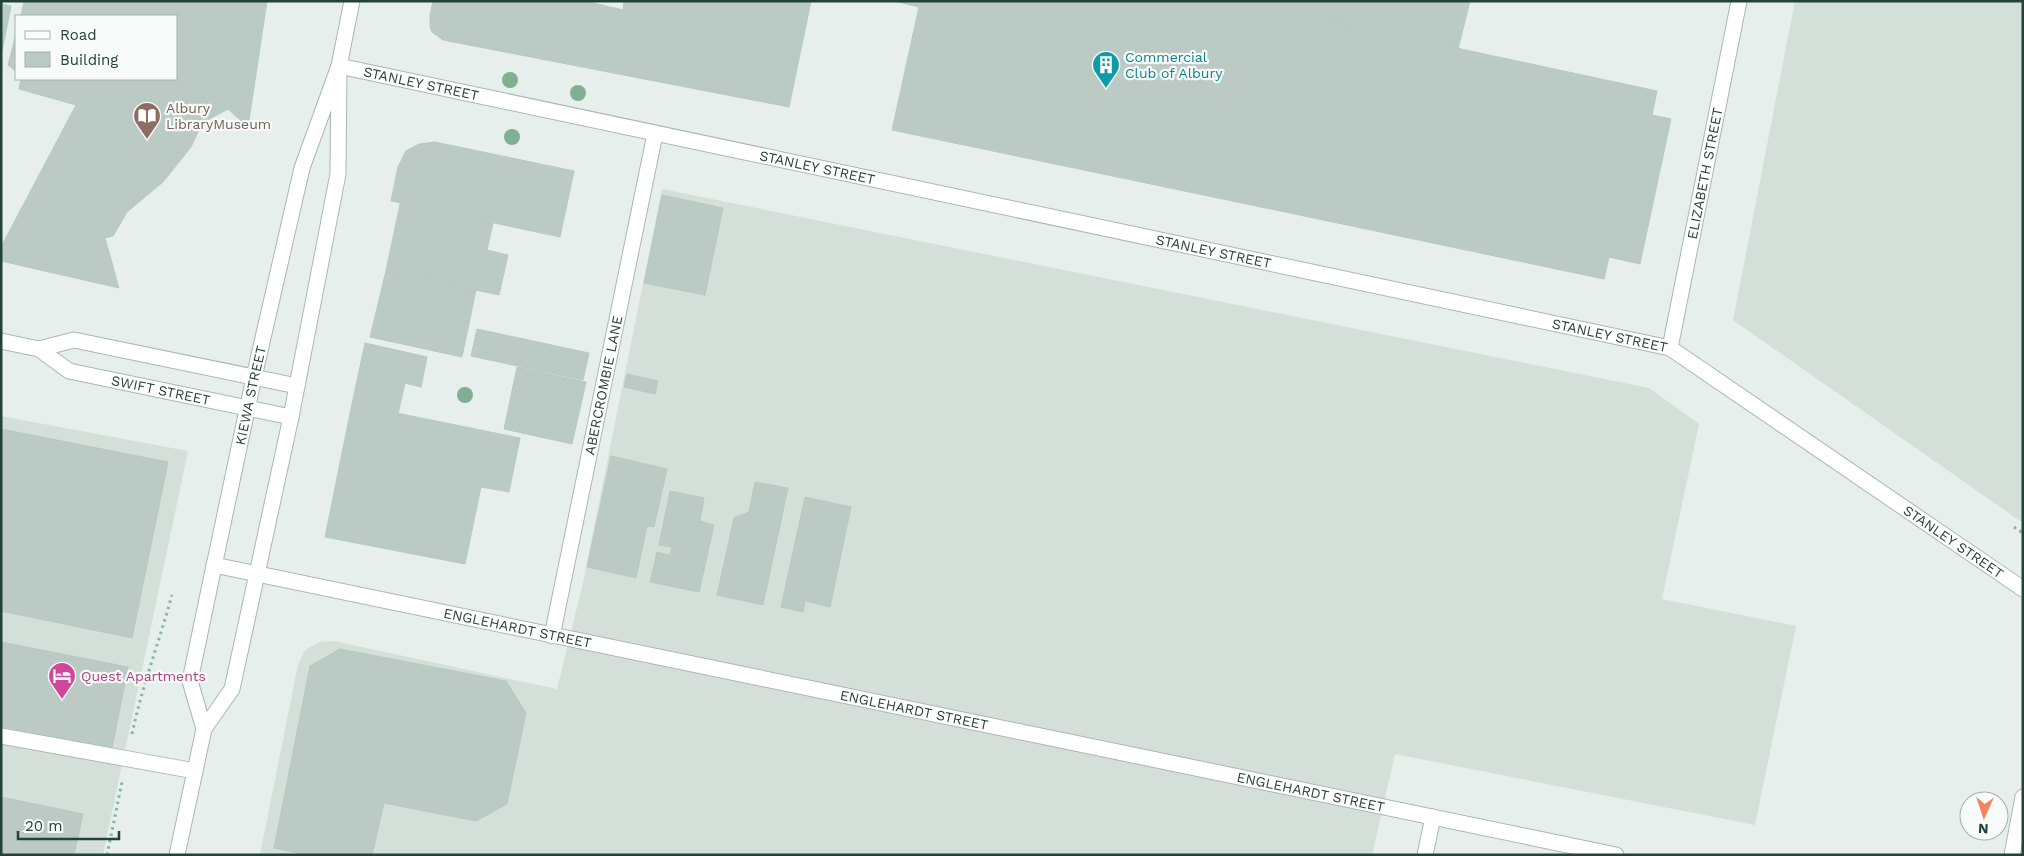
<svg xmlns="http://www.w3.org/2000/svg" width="2024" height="856" viewBox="0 0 2024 856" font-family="'Work Sans',sans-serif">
	<rect width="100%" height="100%" fill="#e6efeb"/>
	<g fill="#d4dfda">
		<path d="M1795,1H2023V523L1733,320Z"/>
		<path d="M662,189L1649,388L1699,424L1662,599L1796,626L1755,825L1395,754L1372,855H260L298,665L305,650L319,642L334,641L557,689L582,587Z"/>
		<path d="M1,416L188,451L103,855H1Z"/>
	</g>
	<g fill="#bbcac4" stroke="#b8c9c2">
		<path d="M18,1H267L248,127L228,109L202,123L191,147L163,182L127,212L113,236L105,238L119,288L1,261V247L76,105L19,89L21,79H176V16H21L24,2Z"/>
		<path d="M433,1H585L623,10L624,1H811L789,107L443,40L432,32L430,27V16Z"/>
		<path d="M894,1H1470L1458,49L1326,20L1285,212L892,130L919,7Z"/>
		<path d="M1,4L11,6L1,56Z"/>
		<path d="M1326,20L1657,91L1652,115L1671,119L1640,264L1609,257L1604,279L1285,212Z"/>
		<path d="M16,34V71L8,65Z"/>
		<path d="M435,142L574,171L560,237L391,201L398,167L406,151L419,144Z"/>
		<path d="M662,195L723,208L705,295L644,283Z"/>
		<path d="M400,204L493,223L487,250L508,255L499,295L386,271Z"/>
		<path d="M386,271L476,290L462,357L370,337Z"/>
		<path d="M477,329L589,353L583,380L471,356Z"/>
		<path d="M365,343L427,357L421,387L405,383L398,414L352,404Z"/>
		<path d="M517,367L586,382L572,444L504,429Z"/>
		<path d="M627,374L658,381L655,394L624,387Z"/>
		<path d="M352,404L520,438L509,492L481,487L465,564L325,537Z"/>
		<path d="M1,429L168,462L132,638L1,611Z"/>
		<path d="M611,456L667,469L654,527L647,526L636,578L587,567Z"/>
		<path d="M755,482L788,488L763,605L717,595L734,518L749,512Z"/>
		<path d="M670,491L704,498L700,521L714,525L699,592L650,582L657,552L670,555L672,547L659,545Z"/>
		<path d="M805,497L851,507L830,607L805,601L803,612L781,607Z"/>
		<path d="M1,642L128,667L111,754L1,732Z"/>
		<path d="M340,649L506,681L526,713L507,804L476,821L384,803L372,855H308L274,848L310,666Z"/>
		<path d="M1,797L83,814L74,855H1Z"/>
	</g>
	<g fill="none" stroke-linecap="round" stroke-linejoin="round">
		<defs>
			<g id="service">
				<path id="s1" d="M552,636L655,134"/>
				<path d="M1,736L195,771"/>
			</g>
			<g id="minor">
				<path id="s2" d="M339,66L1670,348L2023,589"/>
				<path id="s3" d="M1670,348L1739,1"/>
				<path id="s4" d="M214,565L1616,855"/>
				<path d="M1425,855L1433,817"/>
				<path d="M2012,855L2023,797"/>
			</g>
			<g id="tertiary">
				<path d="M1,341L39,349L74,340L297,386"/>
				<path id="s5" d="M39,349L69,371L291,417"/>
				<path id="s6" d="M204,729L190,681L206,604L254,377L302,168L339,66L352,1"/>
				<path d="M177,855L204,729L232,689L291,417L338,174L339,66"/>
			</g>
		</defs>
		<use href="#service" stroke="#a8b8b2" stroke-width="17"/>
		<use href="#minor" stroke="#a8b8b2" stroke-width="17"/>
		<use href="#tertiary" stroke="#a8b8b2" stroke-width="17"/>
		<g stroke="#86b3a5" stroke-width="3" stroke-dasharray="2.5 4" stroke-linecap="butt">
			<path d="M2014,527L2023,533"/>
			<path d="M132,734C142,687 159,642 172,595"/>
			<path d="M107,855L122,782"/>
		</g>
		<use href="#service" stroke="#fff" stroke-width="15"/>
		<use href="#minor" stroke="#fff" stroke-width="15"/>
		<use href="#tertiary" stroke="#fff" stroke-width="15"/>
	</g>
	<g fill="#80af93">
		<circle cx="510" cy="80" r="8"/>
		<circle cx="578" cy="93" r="8"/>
		<circle cx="512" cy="137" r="8"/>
		<circle cx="465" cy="395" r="8"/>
	</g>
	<defs>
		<symbol id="building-pin" viewBox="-11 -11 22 30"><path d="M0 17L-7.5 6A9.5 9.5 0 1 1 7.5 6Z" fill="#0f9aa8" stroke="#f7fbf9"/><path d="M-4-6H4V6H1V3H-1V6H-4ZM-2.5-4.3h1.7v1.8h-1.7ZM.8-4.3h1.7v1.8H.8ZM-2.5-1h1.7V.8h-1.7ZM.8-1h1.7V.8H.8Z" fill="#fff"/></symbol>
		<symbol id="library-pin" viewBox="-11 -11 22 30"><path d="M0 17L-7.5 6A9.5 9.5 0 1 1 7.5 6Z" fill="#8d6e63" stroke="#f7fbf9"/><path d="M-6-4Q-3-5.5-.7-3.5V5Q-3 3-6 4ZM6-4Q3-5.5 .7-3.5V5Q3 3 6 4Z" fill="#fff"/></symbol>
		<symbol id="hotel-pin" viewBox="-11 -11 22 30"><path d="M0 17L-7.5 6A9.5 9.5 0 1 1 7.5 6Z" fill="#d1479c" stroke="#f7fbf9"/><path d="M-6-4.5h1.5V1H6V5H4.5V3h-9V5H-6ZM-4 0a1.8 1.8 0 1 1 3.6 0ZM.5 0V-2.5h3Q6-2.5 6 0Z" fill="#fff"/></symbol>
	</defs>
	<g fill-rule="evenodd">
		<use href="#building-pin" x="1090" y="49" width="32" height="43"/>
		<use href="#library-pin" x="131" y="100" width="32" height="43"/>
		<use href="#hotel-pin" x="46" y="660" width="32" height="43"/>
	</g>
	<g text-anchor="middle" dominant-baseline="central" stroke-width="4.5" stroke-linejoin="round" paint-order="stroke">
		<g font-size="14" fill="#0d838f" stroke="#f7fbf9" text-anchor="start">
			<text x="1125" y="57">Commercial<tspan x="1125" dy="16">Club of Albury</tspan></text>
		</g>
		<g font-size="14" fill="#24423a" stroke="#f7fbf9">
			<text stroke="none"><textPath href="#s2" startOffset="84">STANLEY STREET</textPath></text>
			<text stroke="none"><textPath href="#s2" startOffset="489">STANLEY STREET</textPath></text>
			<text stroke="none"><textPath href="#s3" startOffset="178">ELIZABETH STREET</textPath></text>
			<text stroke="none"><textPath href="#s2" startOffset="894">STANLEY STREET</textPath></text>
			<text stroke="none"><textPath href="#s2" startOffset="1299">STANLEY STREET</textPath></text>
			<text stroke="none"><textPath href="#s1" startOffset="256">ABERCROMBIE LANE</textPath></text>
			<text stroke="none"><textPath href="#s5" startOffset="131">SWIFT STREET</textPath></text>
			<text stroke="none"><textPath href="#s6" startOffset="342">KIEWA STREET</textPath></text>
			<text stroke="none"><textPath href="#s2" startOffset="1704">STANLEY STREET</textPath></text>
			<text stroke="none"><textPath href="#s4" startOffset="310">ENGLEHARDT STREET</textPath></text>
			<text stroke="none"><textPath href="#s4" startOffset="715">ENGLEHARDT STREET</textPath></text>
			<text stroke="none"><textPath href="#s4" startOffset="1120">ENGLEHARDT STREET</textPath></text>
		</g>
		<g font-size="14" fill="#785e54" stroke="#f7fbf9" text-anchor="start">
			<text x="166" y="108">Albury<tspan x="166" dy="16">LibraryMuseum</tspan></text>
		</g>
		<g font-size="14" fill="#b23c85" stroke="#f7fbf9" text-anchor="start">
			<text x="81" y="676">Quest Apartments</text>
		</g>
	</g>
	<rect width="2024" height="856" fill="none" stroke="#24423a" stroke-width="5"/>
	<rect x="15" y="15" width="162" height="65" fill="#f7fbf9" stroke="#a3b1ad"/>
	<rect x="25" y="31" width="25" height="8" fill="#ffffff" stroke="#a3b1ad"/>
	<text x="60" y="40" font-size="15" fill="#24423a">Road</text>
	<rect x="25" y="52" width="25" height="15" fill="#bbcac4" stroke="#a3b1ad"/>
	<text x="60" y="65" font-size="15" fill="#24423a">Building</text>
	<g transform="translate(1984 816) rotate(183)"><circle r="24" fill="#f7fbf9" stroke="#a3b1ad"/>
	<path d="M0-4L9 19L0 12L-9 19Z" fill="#f4845f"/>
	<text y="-8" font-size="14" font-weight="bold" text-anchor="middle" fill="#24423a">N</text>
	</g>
	<path d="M18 831v8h101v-8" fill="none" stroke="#24423a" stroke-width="2.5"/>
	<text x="25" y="831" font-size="15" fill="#24423a" stroke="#f7fbf9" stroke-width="4" paint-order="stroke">20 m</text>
</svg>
